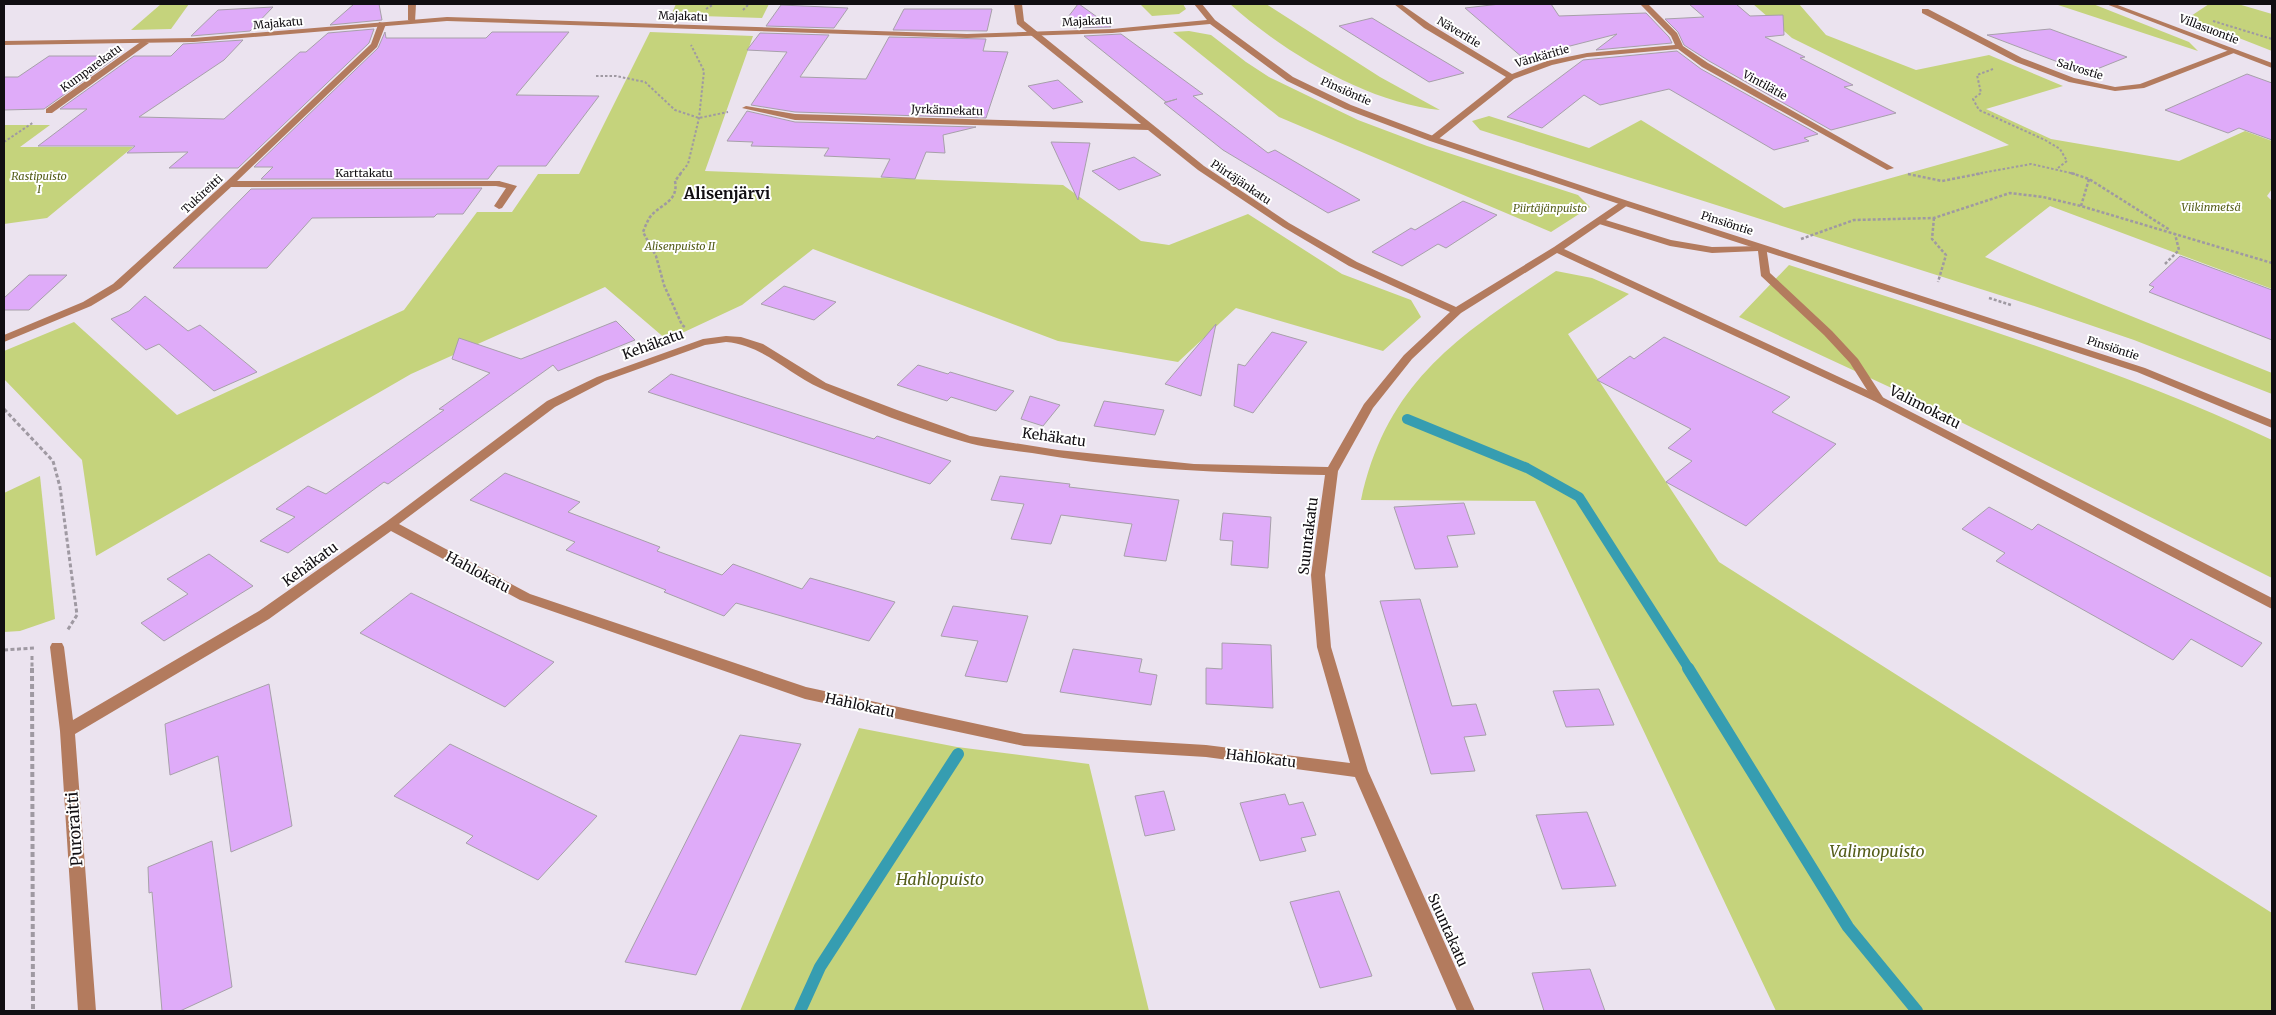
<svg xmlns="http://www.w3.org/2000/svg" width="2276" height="1015" viewBox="0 0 2276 1015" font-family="Merriweather,serif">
	<rect width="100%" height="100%" fill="#ebe3ef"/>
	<g fill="#c5d37c">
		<path d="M161,4H189L171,29L131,30Z"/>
		<path d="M676,4H769L762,18L671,15Z"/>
		<path d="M1140,4H1183L1186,9L1179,14L1152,16Z"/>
		<path d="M1230,4H1266L1380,77L1440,110C1368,103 1283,52 1230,4Z"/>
		<path d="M1753,4H1799L1826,35L1916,70L1989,55L2063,86L1986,109L2051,139L2179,161L2245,131L2272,141V189L2267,196L2272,201V289L2050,206L1985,257L2272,373V394L2134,340L2031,305L1480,130L1472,121L1489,116L1589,148L1641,120L1784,208L2009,145L1792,38Z"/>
		<path d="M2055,4H2093L2189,42L2198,51Z"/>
		<path d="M2209,4H2238L2272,14V51L2188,18Z"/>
		<path d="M1189,31L1211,35L1246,62L1269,77L1358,120L1427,146L1578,195L1590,207L1551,232L1279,117L1173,32Z"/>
		<path d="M650,32L753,36L705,171L1063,185L1141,241L1169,245L1248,214L1342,274L1411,300L1421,317L1383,351L1236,308L1178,362L1058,341L813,249L742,305L667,340L605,287L411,374L96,556L82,460L4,379V351L74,322L177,415L404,310L477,212H512L538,174H579Z"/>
		<path d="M4,125H50L20,147H133L47,218L4,224Z"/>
		<path d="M1789,265C1952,318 2117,367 2272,440V578L1911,397L1739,317Z"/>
		<path d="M1556,271L1592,278L1629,294L1568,334L1719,562L2272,913V1011H1776L1535,501L1361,500C1387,380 1461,334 1556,271Z"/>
		<path d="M40,476L55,619L20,631L4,632V493Z"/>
		<path d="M859,728L957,747L1089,764L1149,1011H740Z"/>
	</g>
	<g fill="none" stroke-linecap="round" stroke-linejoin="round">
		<path stroke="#369db1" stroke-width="10" d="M1407,419L1527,468L1579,497L1689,669"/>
		<g stroke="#369db1" stroke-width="12">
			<path d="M1688,668L1848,927L1917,1011"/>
			<path d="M800,1011L820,967L958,754"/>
		</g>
	</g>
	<g fill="#dfabf9" stroke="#a7a0aa">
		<path d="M354,4H379L382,20L330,25Z"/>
		<path d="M1078,4H1079L1111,27L1074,28L1065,21Z"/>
		<path d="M1500,4H1551L1559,16L1646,13L1669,37L1672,43L1596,50L1617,34L1523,58L1465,8Z"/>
		<path d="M1689,4H1736L1750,16L1783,15L1784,35L1765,37L1805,57L1800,58L1853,85L1844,87L1896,113L1831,130L1709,61L1684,45L1678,32L1665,19L1704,17Z"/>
		<path d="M781,5L848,8L834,28L766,26Z"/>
		<path d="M273,7L250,31L191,36L218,10Z"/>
		<path d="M904,9H992L987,31L893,30Z"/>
		<path d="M1372,18L1410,41L1464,73L1429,82L1339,26Z"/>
		<path d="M374,29L369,43L238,168H169L188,152L127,153L135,146H38L87,109H60L134,56H171L183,44L243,40L224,60L139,117L224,119L300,52H306L328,33Z"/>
		<path d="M2050,29L2127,57L2087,73L1987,35Z"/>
		<path d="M385,32L386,38H486L492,32H569L516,95L599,96L546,166H498L488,179H261L273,167H254L378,48Z"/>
		<path d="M760,33L829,35L800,77L866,79L889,37L986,39L983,51L1008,52L986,118L795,112L751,105L787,52L747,50Z"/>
		<path d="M1121,34L1203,94L1193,96L1268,153L1275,150L1360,200L1328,213L1223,150L1164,103L1177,99L1166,102L1084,36Z"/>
		<path d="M1677,51L1701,69L1818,134L1804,138L1809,141L1774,150L1669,89L1600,105L1584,95L1542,128L1507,117L1583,60Z"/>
		<path d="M49,56H118L44,109L4,110V77H18Z"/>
		<path d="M2247,74L2272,83V140L2239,128L2228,133L2165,110Z"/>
		<path d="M1058,80L1083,102L1053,109L1028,86Z"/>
		<path d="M747,111L795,122L976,127L943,135L945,153L926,152L915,179L881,177L890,159L824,156L829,148L751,146L753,142L727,141Z"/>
		<path d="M1051,142L1090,143L1078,200Z"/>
		<path d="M1134,157L1161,175L1119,190L1092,171Z"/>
		<path d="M482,188L463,214H437L434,217L312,218L267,268H173L251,189Z"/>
		<path d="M1463,201L1497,215L1446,248L1438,244L1402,266L1372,252L1411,228L1415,230Z"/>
		<path d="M2180,256L2272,290V340L2149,292L2154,287L2149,285Z"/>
		<path d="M29,275H67L29,310H4V298Z"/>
		<path d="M784,286L836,302L814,320L761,304Z"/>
		<path d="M145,296L188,331L200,325L257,372L214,391L159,344L146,350L111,319L129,311Z"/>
		<path d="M616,321L635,340L558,371L553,365L388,484L384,482L288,553L260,541L295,517L276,509L308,486L326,494L444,410L439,409L490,373L452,359L459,338L521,359Z"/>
		<path d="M1216,324L1201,396L1165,384Z"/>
		<path d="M1272,332L1307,342L1253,413L1234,406L1238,364L1245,366Z"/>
		<path d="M1664,337L1790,397L1772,412L1836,444L1746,526L1666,482L1692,461L1668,448L1691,429L1597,380L1630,356L1634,359Z"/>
		<path d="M918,365L948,374L950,372L1014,391L996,411L951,397L947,401L897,385Z"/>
		<path d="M671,374L874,439L877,436L951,461L930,484L648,392Z"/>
		<path d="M1030,396L1060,405L1043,426L1021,419Z"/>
		<path d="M1104,401L1164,410L1155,435L1094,426Z"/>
		<path d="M505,473L580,502L568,512L660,547L657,551L722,575L733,564L802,589L810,578L895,602L869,641L736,603L724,616L664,592L666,590L566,550L575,542L470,500Z"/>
		<path d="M1000,476L1070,484L1069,487L1179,500L1166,561L1124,556L1132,524L1061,515L1051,544L1011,539L1024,504L991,500Z"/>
		<path d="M1464,503L1475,534L1447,536L1458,567L1415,569L1394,507Z"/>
		<path d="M1989,507L2032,530L2038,524L2262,643L2242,667L2191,639L2173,660L1996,561L2005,553L1962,529Z"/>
		<path d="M1223,513L1271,517L1268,568L1231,565L1233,541L1220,540Z"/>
		<path d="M209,554L253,586L164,641L141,623L188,594L167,579Z"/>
		<path d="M411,593L554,662L505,707L360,633Z"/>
		<path d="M1420,599L1452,706L1476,704L1486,735L1464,737L1475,771L1431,774L1380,601Z"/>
		<path d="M953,606L1028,616L1007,682L965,676L978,641L941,636Z"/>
		<path d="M1222,643L1271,645L1273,708L1206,704V668L1222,669Z"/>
		<path d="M1073,649L1142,659L1139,672L1157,675L1151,705L1060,692Z"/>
		<path d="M269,684L292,826L231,852L218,756L170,775L165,724Z"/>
		<path d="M1599,689L1614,725L1566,727L1553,691Z"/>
		<path d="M740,735L801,744L696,975L625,962Z"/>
		<path d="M450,744L597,816L538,880L466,843L473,836L394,796Z"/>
		<path d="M1164,791L1175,830L1145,836L1135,796Z"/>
		<path d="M1285,794L1289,805L1303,802L1316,835L1301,838L1306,851L1260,861L1240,803Z"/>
		<path d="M1587,812L1616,886L1562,889L1536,815Z"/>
		<path d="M212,841L232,987L180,1011H162L152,892L149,893L148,867Z"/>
		<path d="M1339,891L1372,976L1320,988L1290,902Z"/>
		<path d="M1590,969L1605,1011H1544L1532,973Z"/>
	</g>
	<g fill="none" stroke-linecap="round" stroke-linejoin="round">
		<g stroke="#9f99a2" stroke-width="2" stroke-dasharray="2.5 2" stroke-linecap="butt">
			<path d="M706,9L714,4"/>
			<path d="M743,10L749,4"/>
			<path d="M2213,21L2272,39"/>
			<path d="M1993,69L1977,75L1981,93L1973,99L1979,110L2045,140L2060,149L2067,161L2058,168"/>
			<path d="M596,76H616L645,82L675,110L699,118L728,112"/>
			<path d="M4,142L34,122"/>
			<path d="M680,174L688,164L699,118L704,71L691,45"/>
			<path d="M1908,174H1910"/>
			<path d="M1976,174L2031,164L2075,174"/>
		</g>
		<g stroke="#9f99a2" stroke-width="2.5" stroke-dasharray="3 2" stroke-linecap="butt">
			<path d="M681,173L675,181C679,202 660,204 650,217C647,222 645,227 643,232L656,256L664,285L682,325L686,328"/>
			<path d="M2071,173L2089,179L2170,230"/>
			<path d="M1908,174L1942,181L1983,173"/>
			<path d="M2081,206L2089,179"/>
			<path d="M1934,218L1932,239L1946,255L1938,282"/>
			<path d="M1801,239L1854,220L1934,218L2010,193L2043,197L2081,206L2272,263"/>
			<path d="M2165,264L2179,250L2175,234"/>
			<path d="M1989,298L2011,305"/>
		</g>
		<g stroke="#9f99a2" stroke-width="3" stroke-dasharray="4 2.5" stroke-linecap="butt">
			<path d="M4,409L53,461L60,487L77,615L67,631"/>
			<path d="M4,650L34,648"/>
			<path d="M32,656V669"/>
		</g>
		<path stroke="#9f99a2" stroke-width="4" stroke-dasharray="5 3" stroke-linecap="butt" d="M32,668L33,1011"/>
		<g fill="#b37b5e" fill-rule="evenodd">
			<path d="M499,181L517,186L502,208L499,209L494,206L506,188L496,186L494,184Z"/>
			<path d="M1599,218L1671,240L1712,247L1766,246L1770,273L1832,331L1858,359L1884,399L1882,401H1874L1850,363L1824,335L1761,276L1758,251L1712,253L1670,246L1596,223L1594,221Z"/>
		</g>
		<g fill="#b37b5e" fill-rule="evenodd">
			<path d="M408,4H416L415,22L408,20Z"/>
			<path d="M1014,4H1022L1024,21L1204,166L1289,223L1357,262L1456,307L1554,247L1622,201H1628V205L1564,249L1882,397L2272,598V609L1874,401L1557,253L1461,313L1412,359L1373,408L1338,471L1325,575L1331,647L1368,771L1475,1011H1457L1355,777L1206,757L1024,746L805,699L520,600L391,531L269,619L75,734L96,1011H78L60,731L50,647L52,643H62L64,647L73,720L259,611L386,522L547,401L597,377L703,339L726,336L741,337L763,344L826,383L897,410L970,436L1058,450L1194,464L1328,467L1364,404L1404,355L1450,312L1349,266L1283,227L1198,170L1148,130L795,120L742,108L746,106L795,114L1141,124L1017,24ZM726,342C763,345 787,373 820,388C866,409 916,428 965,442C986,448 1010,450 1032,453C1129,470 1227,473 1325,475L1311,575L1317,647L1350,763L1206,745L1024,734L806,687L530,594L399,524L555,407L605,381L705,345Z"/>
			<path d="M1394,4H1401L1430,24L1512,74L1547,61L1587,53L1675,45L1671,36L1640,4H1648L1677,33L1683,46L1708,63L1894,168L1887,170L1702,67L1678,49L1587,57L1552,65L1514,79L1436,141H1430V137L1506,77L1424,28Z"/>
			<path d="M1922,9H1928L2022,58L2074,78L2115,87L2140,84L2232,49L2239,51L2144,88L2115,91L2069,82L2016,62L1922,13Z"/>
			<path d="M379,22L386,24L377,47L237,181H499L504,184L502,186L231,187L121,288L91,306L4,342V335L83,302L113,284L226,182L371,44Z"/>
			<path d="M142,41L149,43L52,113H46V109Z"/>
		</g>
		<g fill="#b37b5e" fill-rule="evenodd">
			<path d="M1194,4H1202L1215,20L1293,77L1351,105L1436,137L1628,201L2145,368L2272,420V428L2137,372L1622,205L1430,141L1345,109L1287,81L1210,24L1112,33L967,38L447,21L194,42L4,45V41L194,38L447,17L967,34L1112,29L1207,20Z"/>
			<path d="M2106,4H2115L2272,63V68Z"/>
		</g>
	</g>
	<g text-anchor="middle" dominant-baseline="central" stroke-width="4" stroke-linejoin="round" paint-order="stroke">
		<g font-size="11" fill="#110e12" stroke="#fff">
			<text transform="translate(683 16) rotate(2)">Majakatu</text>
			<text transform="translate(1087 21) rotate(-3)">Majakatu</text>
			<text transform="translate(278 23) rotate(-5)">Majakatu</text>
			<text transform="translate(2209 29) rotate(21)">Villasuontie</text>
			<text transform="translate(1459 32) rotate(31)">Näveritie</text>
			<text transform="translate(1542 56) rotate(-16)">Vänkäritie</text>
			<text transform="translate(91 68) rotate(-36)">Kumparekatu</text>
			<text transform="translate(2080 69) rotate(17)">Salvostie</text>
			<text transform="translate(1765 85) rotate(29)">Vintilätie</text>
			<text transform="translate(1346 91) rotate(24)">Pinsiöntie</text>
			<text transform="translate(947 110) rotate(2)">Jyrkännekatu</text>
			<text x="364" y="173">Karttakatu</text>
			<text transform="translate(1241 182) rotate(34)">Piirtäjänkatu</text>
			<text transform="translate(202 194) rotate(-43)">Tukireitti</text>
			<text transform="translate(1727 223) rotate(18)">Pinsiöntie</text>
			<text transform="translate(2113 348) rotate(18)">Pinsiöntie</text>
		</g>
		<g font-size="11" font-style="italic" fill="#545d19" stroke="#fff">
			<text x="39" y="176">Rastipuisto<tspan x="39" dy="13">I</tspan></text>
			<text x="2211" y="207">Viikinmetsä</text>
			<text x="1550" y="208">Piirtäjänpuisto</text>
			<text x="680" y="246">Alisenpuisto II</text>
		</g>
		<g font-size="14" fill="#110e12" stroke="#fff">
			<text transform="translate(653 344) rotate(-20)">Kehäkatu</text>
			<text transform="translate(1925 407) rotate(27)">Valimokatu</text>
			<text transform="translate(1054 437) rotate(8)">Kehäkatu</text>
			<text transform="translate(1308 536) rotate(-83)">Suuntakatu</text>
			<text transform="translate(310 564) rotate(-36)">Kehäkatu</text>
			<text transform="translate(478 572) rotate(28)">Hahlokatu</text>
			<text transform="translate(860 705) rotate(12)">Hahlokatu</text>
			<text transform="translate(1261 758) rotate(7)">Hahlokatu</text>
			<text transform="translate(1448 930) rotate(66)">Suuntakatu</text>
		</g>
		<g font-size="16" font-weight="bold" fill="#110e12" stroke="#fff">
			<text x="727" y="193">Alisenjärvi</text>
		</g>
		<g font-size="16" fill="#110e12" stroke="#fff">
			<text transform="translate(74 829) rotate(-94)">Puroraitti</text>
		</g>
		<g font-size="16" font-style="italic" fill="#545d19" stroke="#fff">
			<text x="1877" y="851">Valimopuisto</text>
			<text x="940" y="879">Hahlopuisto</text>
		</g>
	</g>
	<rect width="2276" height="1015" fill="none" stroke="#110e12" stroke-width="10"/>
</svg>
